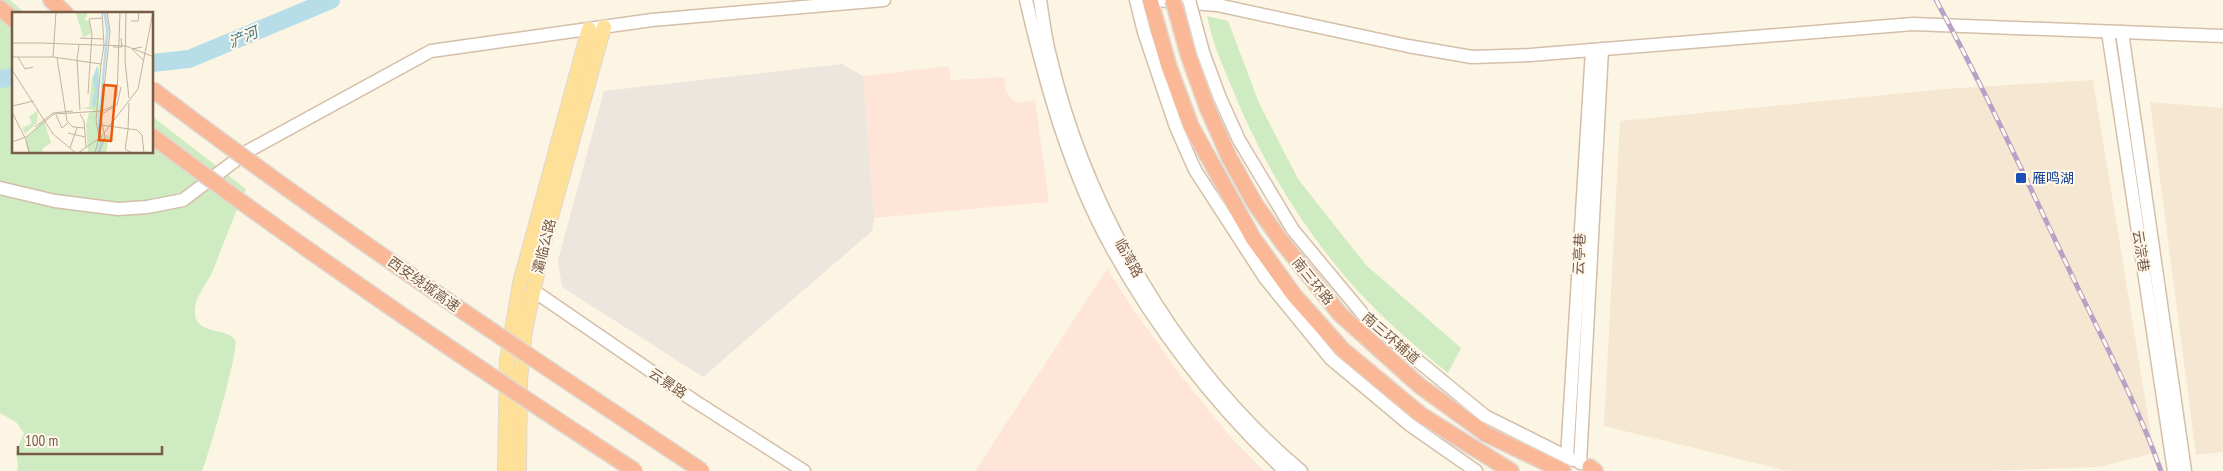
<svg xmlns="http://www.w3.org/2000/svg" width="2223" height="471" viewBox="0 0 2223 471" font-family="'PT Sans Narrow','Noto Sans SC',sans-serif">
	<rect width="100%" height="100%" fill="#fdf5e3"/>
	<g fill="#f5e7d1">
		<path d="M2093,80L2154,453L2099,467L1984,471H1788L1604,426L1620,121L1945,89Z"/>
		<path d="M2150,102L2223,108V452L2196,455Z"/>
	</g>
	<g fill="#fee5d7">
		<path d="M948,66L951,80L1004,77L1006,91L1011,99L1018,103L1035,100L1049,202L874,218L863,76Z"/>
		<path d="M1107,269L1136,313L1182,377L1232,439L1264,471H975Z"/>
	</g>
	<path fill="#ece6de" d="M842,64L863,76L874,218L872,231L703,377L562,287L558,260L604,91Z"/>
	<g fill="#cfebc1">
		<path d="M0,0H10L26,14H14V152H152L153,117L246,189C234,215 224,243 213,270C207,285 193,297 195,315C198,335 226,327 235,340C240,347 208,458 202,471H17L18,466L16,452L24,433L16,422L0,413Z"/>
		<path d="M1207,16L1228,21L1259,103L1298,179L1366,265L1461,348L1448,373C1411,343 1374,311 1343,274C1296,218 1259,155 1232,88C1222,64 1212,41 1207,16Z"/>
	</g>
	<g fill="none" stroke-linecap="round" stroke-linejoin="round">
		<g stroke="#b7dde8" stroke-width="18">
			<path d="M152,63L189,59L331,0"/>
			<path d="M0,79L14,77"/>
		</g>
		<defs>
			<g id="secondary">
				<path d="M1026,0C1046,86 1070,173 1113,250C1159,333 1217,406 1285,471"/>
				<path d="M1040,0C1043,19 1045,38 1050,56C1086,211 1179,369 1301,471"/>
				<path d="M1136,0L1144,32L1176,127L1195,170L1265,278L1331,359L1410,425L1476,471"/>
				<path d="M1156,0L1217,5L1408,46L1472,57L1530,55L1913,24L2223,36"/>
				<path d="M2108,32L2174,471"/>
				<path d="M2122,32L2185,471"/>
				<path d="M0,188L55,201L118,209L147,207L183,200L248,151L431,51L652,20L884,0"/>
				<path d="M534,291L693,400L804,471"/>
				<path d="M1485,416L1573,460"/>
				<path d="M1567,457L1592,50"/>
				<path d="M1580,463L1602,49"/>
			</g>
			<g id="primary">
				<path d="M505,471L507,360L520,283L589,29"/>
				<path d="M519,471L520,381L525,330L544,242L604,27"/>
			</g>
			<g id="highway">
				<path d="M51,0L66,14"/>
				<path d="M1150,0L1169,67L1191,126L1253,238L1294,295L1343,350L1421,415L1511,471"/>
				<path d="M0,8L14,20"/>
				<path d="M1486,434L1563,471"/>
				<path d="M1590,467L1595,471"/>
			</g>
		</defs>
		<use href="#secondary" stroke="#d4bfa9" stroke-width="15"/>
		<use href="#primary" stroke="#ded8d3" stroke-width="16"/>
		<use href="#highway" stroke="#ded8d3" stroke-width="18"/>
		<use href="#secondary" stroke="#fff" stroke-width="12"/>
		<use href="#primary" stroke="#ffe099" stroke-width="14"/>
		<use href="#highway" stroke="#fab897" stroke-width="15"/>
		<defs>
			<path id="rail" d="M1936,0C1986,92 2030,187 2075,282C2105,344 2138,406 2161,471"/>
		</defs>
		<use href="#rail" stroke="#b8a1c7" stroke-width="5"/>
		<use href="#rail" stroke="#fff8eb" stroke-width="3" stroke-dasharray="9" stroke-linecap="butt"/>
		<defs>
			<path id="secondary-bridge" d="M1189,0L1203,52L1220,98L1239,140L1293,230L1367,319L1485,416"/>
			<g id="highway-bridge">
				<path d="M1173,0L1189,57L1207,107L1229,157L1255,204L1282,242L1340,314L1420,386L1486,434"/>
				<path d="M152,89C330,224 516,348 702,471"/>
				<path d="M152,136C309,254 471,364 635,471"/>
			</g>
		</defs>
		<use href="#secondary-bridge" stroke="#d4bfa9" stroke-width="15" stroke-linecap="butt"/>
		<use href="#highway-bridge" stroke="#ded8d3" stroke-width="18" stroke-linecap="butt"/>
		<use href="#secondary-bridge" stroke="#fff" stroke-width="12"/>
		<use href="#highway-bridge" stroke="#fab897" stroke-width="15"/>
	</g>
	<rect fill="#1a4fb4" stroke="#fff8eb" stroke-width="2" x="2015" y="172" width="12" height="12" rx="2.5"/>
	<g text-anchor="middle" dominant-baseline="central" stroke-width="4" stroke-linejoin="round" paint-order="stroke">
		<g font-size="14" fill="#164399" stroke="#fff8eb" text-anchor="start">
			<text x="2032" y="178">雁鸣湖</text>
		</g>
		<g font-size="14" fill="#775c48" stroke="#fff8eb">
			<text transform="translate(544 246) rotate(-76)">灞临公路</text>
			<text transform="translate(2141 251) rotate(81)">云淙巷</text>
			<text transform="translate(1579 254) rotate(-87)">云亭巷</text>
			<text transform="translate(1129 258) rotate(61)">临湾路</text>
			<text transform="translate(1313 281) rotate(51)">南三环路</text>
			<text transform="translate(424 284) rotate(35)">西安绕城高速</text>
			<text transform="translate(1391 338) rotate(41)">南三环辅道</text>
			<text transform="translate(668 383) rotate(34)">云景路</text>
		</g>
		<g font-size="15" font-style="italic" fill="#417a8b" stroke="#fff8eb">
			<text transform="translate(243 37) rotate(-23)">浐河</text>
		</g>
	</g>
	<g transform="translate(12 12)">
		<rect width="141" height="141" fill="#fdf5e3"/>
		<path d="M76,0L73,8L77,9L79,22L71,25L64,1ZM87,53V125L96,123L103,128L96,130L94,141H76L74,113L77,101L82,98L69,96L77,95L80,66ZM26,98L25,111L13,122L9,114L10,116L20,111L17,105ZM32,108L39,131L31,136L30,141H18L14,126Z" fill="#cfebc1"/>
		<path d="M91,0H94L97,17L88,108L86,111L94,19ZM85,54L87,74L83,95L80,93L83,78L81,66Z" fill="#b7dde8"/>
		<path fill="none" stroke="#b7dde8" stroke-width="2.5" d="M86,141L89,129L86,111"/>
		<path fill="none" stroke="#c3b3a0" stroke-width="1" d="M90,0L92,33M114,0L113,49L117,86M119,9H126L127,0M68,26L92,27M0,31H28M28,31L114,34L142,45M101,35H110L109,26M130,35L120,37L131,48M0,45H41L89,52L92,33M6,45L13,57L21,55M41,45L44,0M45,46L55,109L61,115L73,116M65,48L67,33M65,48L68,98M0,58L41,122L64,141M76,82L80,22L77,7L90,6M0,94L22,89M0,100L14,128M68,102L72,109L74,135M90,102L105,93L109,75M44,103L50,116L56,111M89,113L125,118L130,123L132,141M23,115L41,101L61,99M116,118L117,91M116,118L113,137L120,141M56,121L73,125M0,130L14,125L42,102L90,99L101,94L105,83L108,0M58,136L65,116M17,140L14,128L17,140M66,141L89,125L126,77L141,0M83,141L87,125L84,108L89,52M87,141L93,125L89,106L98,19L95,0"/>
		<path fill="#e8590c" fill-opacity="0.15" stroke="#e8590c" stroke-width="2.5" d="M92,73L104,74L99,129L87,128Z"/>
		<rect width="141" height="141" fill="none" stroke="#775c48" stroke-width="2.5"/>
	</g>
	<path d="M18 446v8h144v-8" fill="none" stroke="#775c48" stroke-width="2.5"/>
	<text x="25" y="446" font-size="15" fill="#775c48" stroke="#fff8eb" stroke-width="4" paint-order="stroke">100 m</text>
</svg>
